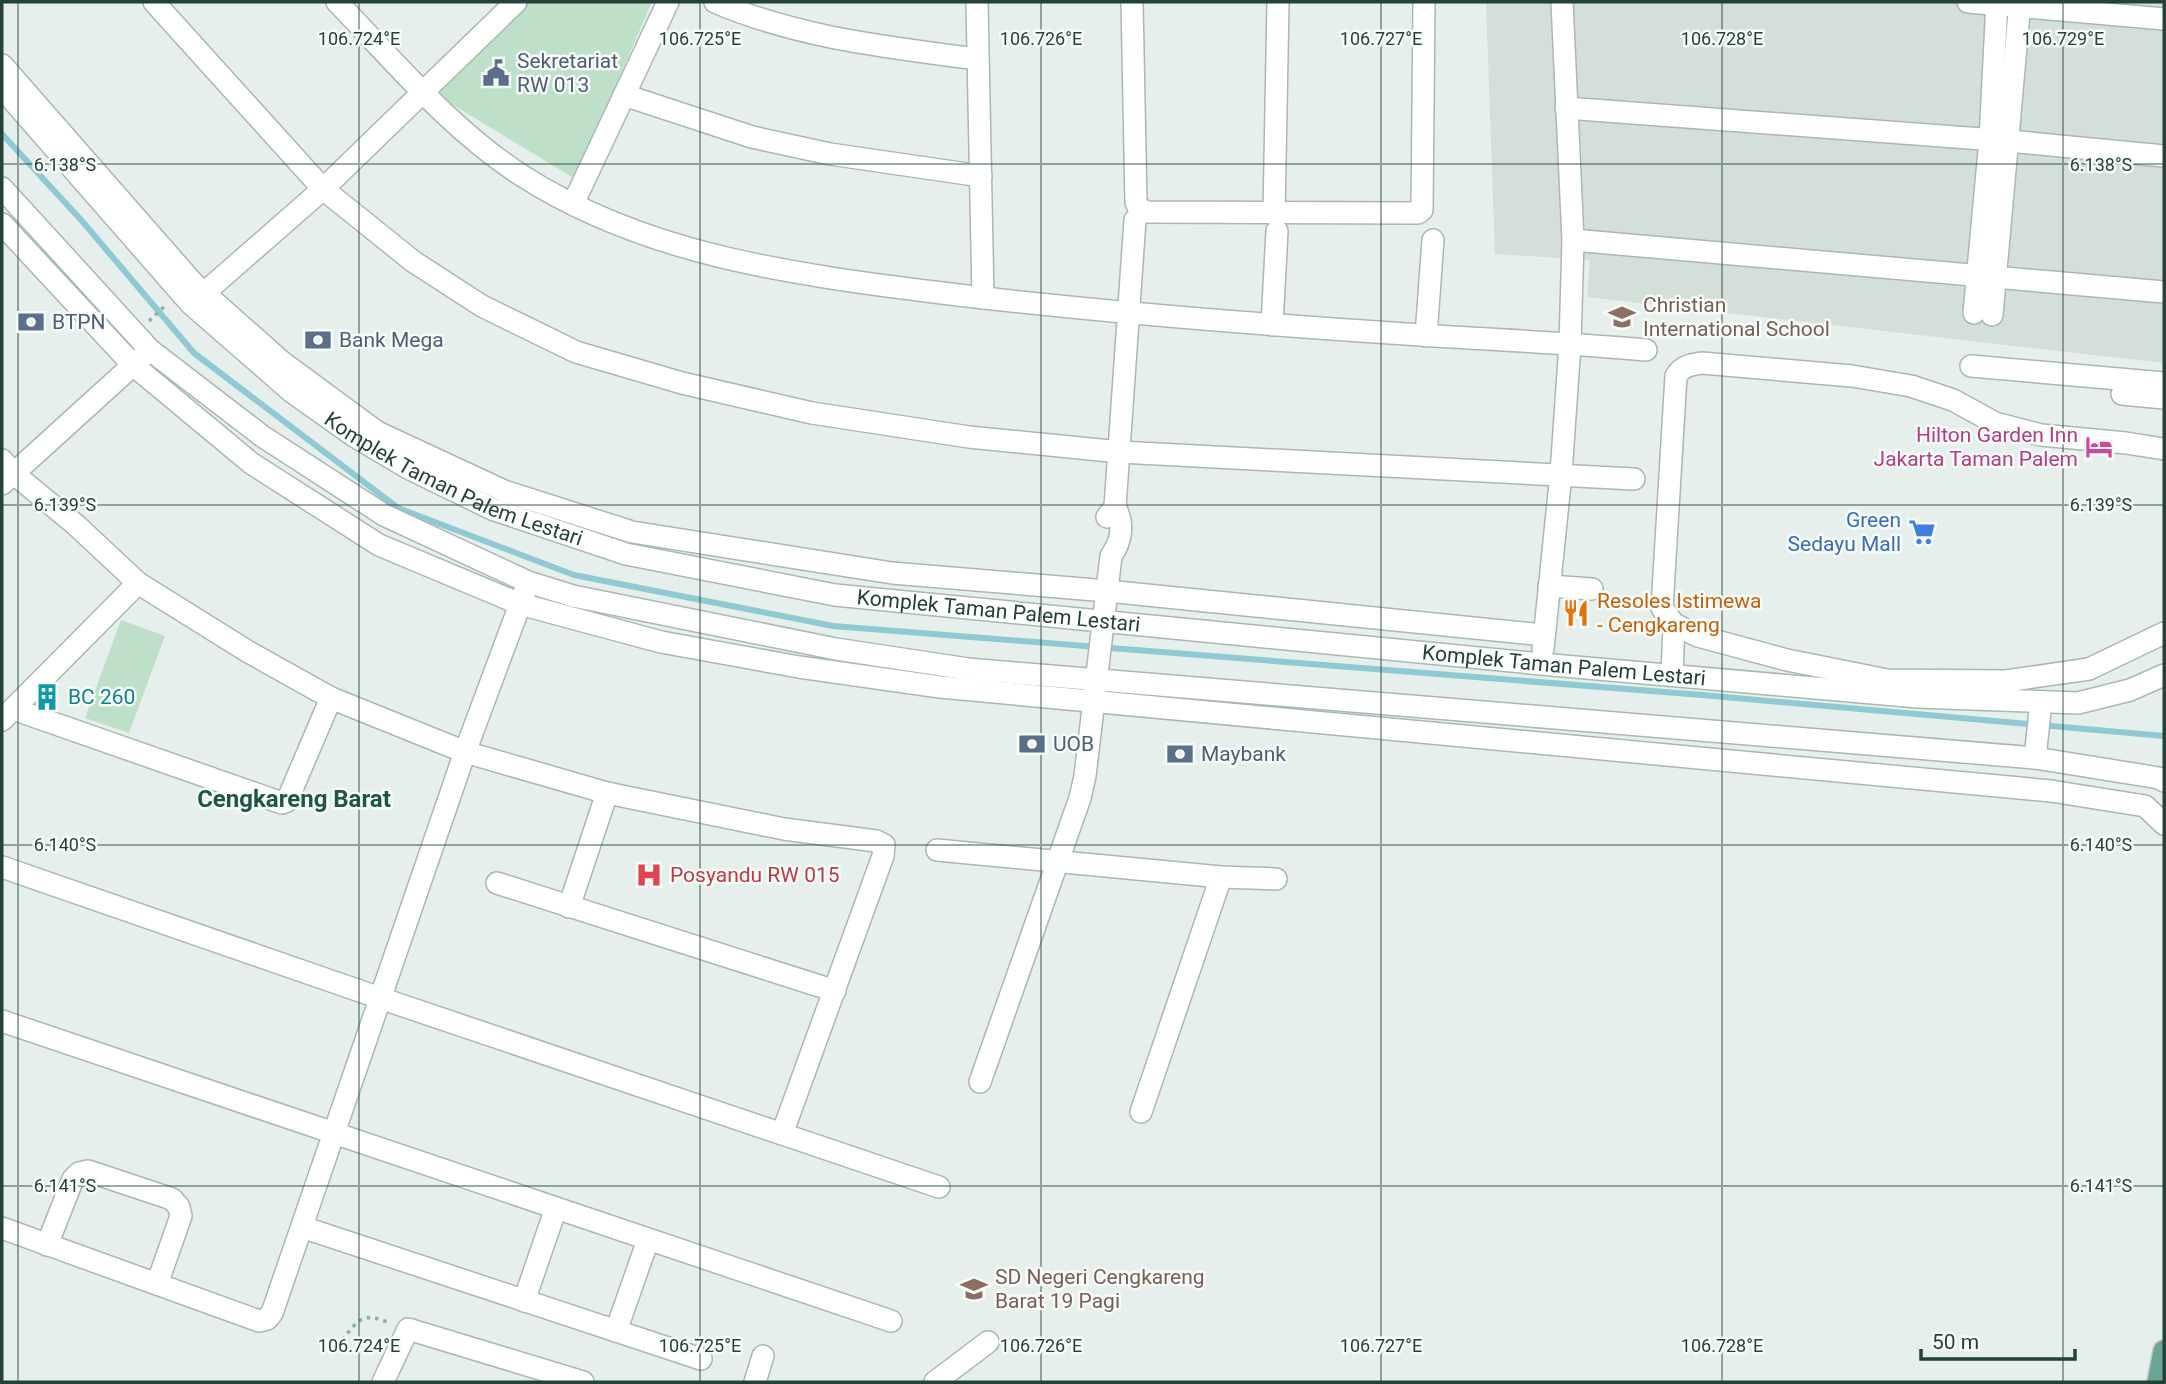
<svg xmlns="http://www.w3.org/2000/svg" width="2166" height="1384" viewBox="0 0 2166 1384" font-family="Roboto,sans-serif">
	<rect width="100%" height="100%" fill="#e6efeb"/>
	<path fill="#d4dfda" d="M1486,2H2164V363L1587,297L1590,260L1495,254Z"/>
	<g fill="#bfe0c8">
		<path d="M529,2H652L575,179L437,95Z"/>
		<path d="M121,620L165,636L129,733L85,718Z"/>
	</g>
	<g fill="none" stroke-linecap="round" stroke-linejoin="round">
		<path stroke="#8ec9d4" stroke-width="6" d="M2,134L82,221L194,353L398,508L574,575L833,626L1702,695L2164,736"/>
		<defs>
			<g id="minor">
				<path d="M154,2L323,189L414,262L482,306L576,352L682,383L812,413L969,437L1120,452L1634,479"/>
				<path d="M337,2C395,62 450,129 521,175C651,259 808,276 958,295C1112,313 1266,325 1421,335C1496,340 1571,343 1646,350"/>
				<path d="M715,2C799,38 887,47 977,59"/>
				<path d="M977,2L983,298"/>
				<path d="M1132,2L1136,202L1139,209L1148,212L1418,213L1422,210L1424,2"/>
				<path d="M1968,2L2164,19"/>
				<path d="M2,65L193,283L282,362L377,432L504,491L632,532L892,573L1107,591L1544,635"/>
				<path id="s1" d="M2,88L191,304L292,392L354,436L408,468L492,509L626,554L835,595L1541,664L1918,697L2078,703L2130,690L2164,675"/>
				<path d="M624,95L752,137L830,154L981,176"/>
				<path d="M1566,108L2009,141L2164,156"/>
				<path d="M2,188L150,350L262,436L384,515L528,582L573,596L836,649L968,669L2035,758L2159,778L2164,781"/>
				<path d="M573,204L668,2"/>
				<path d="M1274,214L1278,2"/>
				<path d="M2,224L133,365L251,463L379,545L520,604L661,642L799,667L940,687L2051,791L2145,806L2164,824"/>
				<path d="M1573,240L2164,292"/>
				<path d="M195,301L323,189L516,2"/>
				<path d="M1974,313L1990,140L1997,2"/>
				<path d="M1992,315L2020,2"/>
				<path d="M1272,325L1277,231"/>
				<path d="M1426,336L1433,240"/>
				<path d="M1971,366L2164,383"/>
				<path d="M2122,394L2164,398"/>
				<path d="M2164,449L2126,443L2041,435L1995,423L1953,400L1911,386L1852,376L1702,363C1690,365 1682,366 1676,376L1662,608L1674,624L1698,636L1787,660L1887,680L2006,681L2089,669L2164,633"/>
				<path d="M2,460L13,473L76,525L138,583L247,651L331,698L465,752L607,793L784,829L876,841L884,845L883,856L782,1134"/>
				<path d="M2,484L143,356"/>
				<path d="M1107,517L1115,507L1135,220"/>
				<path d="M1549,586L1592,589"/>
				<path d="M1543,649L1561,474L1570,344L1573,240L1562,2"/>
				<path d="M1672,675L1674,624"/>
				<path d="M13,709L282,803L287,801L331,698"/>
				<path d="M2,720L138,583"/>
				<path d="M2035,758L2041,702"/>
				<path d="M937,850L1221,877L1276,879"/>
				<path d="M2,867L380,998L939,1187"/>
				<path d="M497,883L835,991"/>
				<path d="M569,907L607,793"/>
				<path d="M2,1021L891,1321"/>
				<path d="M980,1082L1080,798L1085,776L1111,556C1122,541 1124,523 1115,507"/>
				<path d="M1141,1112L1221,877"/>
				<path d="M302,1227L701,1359"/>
				<path d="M2,1228L259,1321L267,1319L272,1313L465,752L525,591"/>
				<path d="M47,1245L73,1179L79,1173L88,1171L172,1199L179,1207L181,1216L157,1284"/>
				<path d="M524,1301L556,1208"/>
				<path d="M616,1331L648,1240"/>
				<path d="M383,1382L408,1329L583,1382"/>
				<path d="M755,1382L763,1356"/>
				<path d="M935,1382L988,1342"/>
			</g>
			<path id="major" d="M2158,1382L2164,1351"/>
		</defs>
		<use href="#minor" stroke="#a8b8b2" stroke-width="24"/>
		<use href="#major" stroke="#c2cac8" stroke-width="24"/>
		<g stroke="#86b3a5" stroke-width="3.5" stroke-dasharray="3.5 5" stroke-linecap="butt">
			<path d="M149,321L166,305"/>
			<path d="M342,1340C360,1318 362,1312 390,1323"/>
		</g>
		<use href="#minor" stroke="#fff" stroke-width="21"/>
		<use href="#major" stroke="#6aa596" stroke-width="21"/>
	</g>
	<path fill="none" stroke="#24423a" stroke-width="2" stroke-opacity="0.45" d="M18,2V1382M359,2V1382M700,2V1382M1041,2V1382M1381,2V1382M1722,2V1382M2063,2V1382M2,164H2164M2,505H2164M2,845H2164M2,1186H2164"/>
	<defs>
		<symbol id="civic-bare" viewBox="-9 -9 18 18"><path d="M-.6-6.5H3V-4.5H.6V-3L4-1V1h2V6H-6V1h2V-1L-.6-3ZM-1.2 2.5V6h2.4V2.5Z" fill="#5c6f8a" stroke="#f7fbf9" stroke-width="2.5" paint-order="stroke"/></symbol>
		<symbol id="school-bare" viewBox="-9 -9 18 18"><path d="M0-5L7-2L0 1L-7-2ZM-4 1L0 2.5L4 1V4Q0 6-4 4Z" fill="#8d6e63" stroke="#f7fbf9" stroke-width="2.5" paint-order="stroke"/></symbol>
		<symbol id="bank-bare" viewBox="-9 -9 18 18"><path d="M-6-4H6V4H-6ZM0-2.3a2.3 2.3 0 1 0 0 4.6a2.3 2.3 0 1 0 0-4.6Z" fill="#5c6f8a" stroke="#f7fbf9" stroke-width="2.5" paint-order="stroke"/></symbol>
		<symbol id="hotel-bare" viewBox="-9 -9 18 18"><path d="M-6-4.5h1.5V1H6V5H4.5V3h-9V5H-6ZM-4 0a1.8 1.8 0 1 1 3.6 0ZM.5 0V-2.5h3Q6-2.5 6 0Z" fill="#d1479c" stroke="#f7fbf9" stroke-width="2.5" paint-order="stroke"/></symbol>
		<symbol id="supermarket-bare" viewBox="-9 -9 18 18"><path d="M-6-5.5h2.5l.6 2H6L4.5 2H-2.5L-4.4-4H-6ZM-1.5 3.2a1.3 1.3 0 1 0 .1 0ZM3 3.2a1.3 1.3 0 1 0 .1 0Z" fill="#3f7fe0" stroke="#f7fbf9" stroke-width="2.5" paint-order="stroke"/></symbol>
		<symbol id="restaurant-bare" viewBox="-9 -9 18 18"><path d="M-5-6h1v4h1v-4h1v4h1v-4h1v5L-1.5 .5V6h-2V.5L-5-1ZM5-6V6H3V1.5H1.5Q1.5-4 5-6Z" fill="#e8710a" stroke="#f7fbf9" stroke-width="2.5" paint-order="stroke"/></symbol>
		<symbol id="building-bare" viewBox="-9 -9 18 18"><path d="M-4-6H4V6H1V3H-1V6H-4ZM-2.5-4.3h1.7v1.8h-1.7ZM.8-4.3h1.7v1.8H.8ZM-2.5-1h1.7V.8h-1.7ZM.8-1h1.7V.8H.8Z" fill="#0f9aa8" stroke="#f7fbf9" stroke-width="2.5" paint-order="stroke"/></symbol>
		<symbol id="hospital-bare" viewBox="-9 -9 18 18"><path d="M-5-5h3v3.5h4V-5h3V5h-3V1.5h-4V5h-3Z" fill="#e0444e" stroke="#f7fbf9" stroke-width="2.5" paint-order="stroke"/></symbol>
	</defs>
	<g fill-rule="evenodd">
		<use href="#civic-bare" x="477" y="54" width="38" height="38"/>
		<use href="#school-bare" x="1603" y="298" width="38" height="38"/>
		<use href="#bank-bare" x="12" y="303" width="38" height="38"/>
		<use href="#bank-bare" x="299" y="321" width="38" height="38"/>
		<use href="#hotel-bare" x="2080" y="428" width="38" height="38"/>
		<use href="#supermarket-bare" x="1903" y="513" width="38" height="38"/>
		<use href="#restaurant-bare" x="1557" y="594" width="38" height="38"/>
		<use href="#building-bare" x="28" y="678" width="38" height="38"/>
		<use href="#bank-bare" x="1013" y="725" width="38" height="38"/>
		<use href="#bank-bare" x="1161" y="735" width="38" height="38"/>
		<use href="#hospital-bare" x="630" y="856" width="38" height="38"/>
		<use href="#school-bare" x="955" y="1270" width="38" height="38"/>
	</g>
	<g text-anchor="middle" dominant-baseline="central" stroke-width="5" stroke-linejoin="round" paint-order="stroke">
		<g font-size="21" fill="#4e5e75" stroke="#f7fbf9" text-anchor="start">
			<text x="517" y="61">Sekretariat<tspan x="517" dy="24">RW 013</tspan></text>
			<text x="52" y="322">BTPN</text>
			<text x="339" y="340">Bank Mega</text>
			<text x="1053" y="744">UOB</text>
			<text x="1201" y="754">Maybank</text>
		</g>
		<g font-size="21" fill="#785e54" stroke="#f7fbf9" text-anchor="start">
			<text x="1643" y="305">Christian<tspan x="1643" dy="24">International School</tspan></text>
			<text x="995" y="1277">SD Negeri Cengkareng<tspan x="995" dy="24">Barat 19 Pagi</tspan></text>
		</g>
		<g font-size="21" fill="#b23c85" stroke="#f7fbf9" text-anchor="end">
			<text x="2078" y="435">Hilton Garden Inn<tspan x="2078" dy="24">Jakarta Taman Palem</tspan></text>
		</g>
		<g font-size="21" fill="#24423a" stroke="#f7fbf9">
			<text stroke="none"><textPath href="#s1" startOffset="606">Komplek Taman Palem Lestari</textPath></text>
			<text stroke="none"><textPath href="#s1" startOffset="1172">Komplek Taman Palem Lestari</textPath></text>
			<text stroke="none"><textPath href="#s1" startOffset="1740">Komplek Taman Palem Lestari</textPath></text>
		</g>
		<g font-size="21" fill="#366cbe" stroke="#f7fbf9" text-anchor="end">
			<text x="1901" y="520">Green<tspan x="1901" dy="24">Sedayu Mall</tspan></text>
		</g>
		<g font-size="21" fill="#c56008" stroke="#f7fbf9" text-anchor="start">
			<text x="1597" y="601">Resoles Istimewa<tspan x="1597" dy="24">- Cengkareng</tspan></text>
		</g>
		<g font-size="21" fill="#0d838f" stroke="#f7fbf9" text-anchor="start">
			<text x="68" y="697">BC 260</text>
		</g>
		<g font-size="21" fill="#be3a42" stroke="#f7fbf9" text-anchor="start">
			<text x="670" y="875">Posyandu RW 015</text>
		</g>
		<g font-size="24" font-weight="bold" fill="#1f5548" stroke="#f7fbf9">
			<text x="294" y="799">Cengkareng Barat</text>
		</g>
	</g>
	<g font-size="18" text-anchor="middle" fill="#24423a" stroke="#f7fbf9" stroke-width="5" stroke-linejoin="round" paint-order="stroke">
		<text x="359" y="45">106.724°E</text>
		<text x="700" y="45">106.725°E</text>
		<text x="1041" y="45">106.726°E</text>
		<text x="1381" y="45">106.727°E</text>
		<text x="1722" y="45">106.728°E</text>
		<text x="2063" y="45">106.729°E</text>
		<text x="65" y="171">6.138°S</text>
		<text x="2101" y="171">6.138°S</text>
		<text x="65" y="511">6.139°S</text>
		<text x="2101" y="511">6.139°S</text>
		<text x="65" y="851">6.140°S</text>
		<text x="2101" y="851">6.140°S</text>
		<text x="65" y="1192">6.141°S</text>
		<text x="2101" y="1192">6.141°S</text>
		<text x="359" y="1352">106.724°E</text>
		<text x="700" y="1352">106.725°E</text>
		<text x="1041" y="1352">106.726°E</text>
		<text x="1381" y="1352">106.727°E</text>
		<text x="1722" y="1352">106.728°E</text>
	</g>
	<rect width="2166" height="1384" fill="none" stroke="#24423a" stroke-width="7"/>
	<path d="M1921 1349v10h154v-10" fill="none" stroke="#24423a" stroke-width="3.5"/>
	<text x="1932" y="1349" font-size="21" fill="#24423a" stroke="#f7fbf9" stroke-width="5" paint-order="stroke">50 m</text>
</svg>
